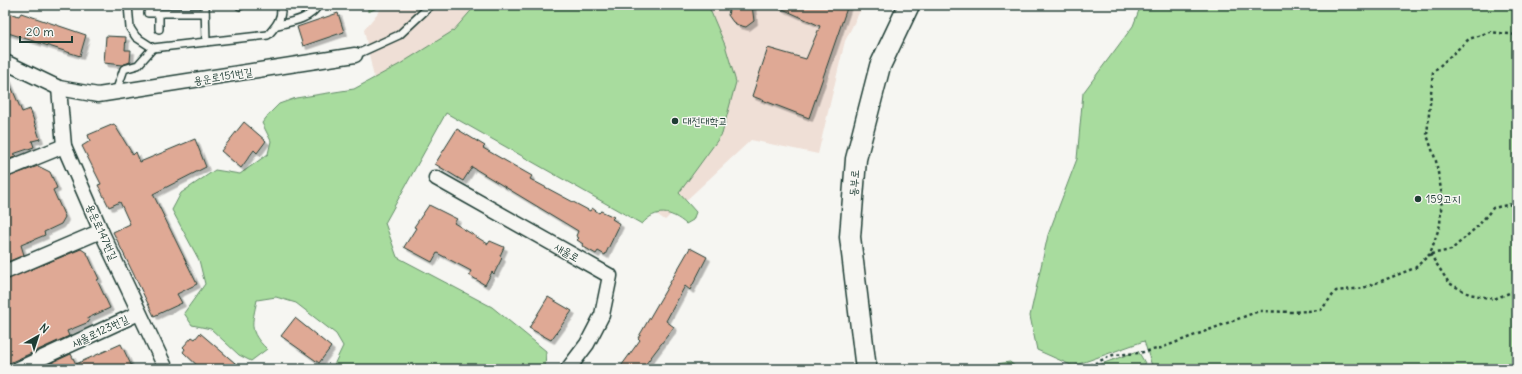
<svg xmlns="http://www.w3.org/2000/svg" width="1522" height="374" viewBox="0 0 1522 374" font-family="Delius,'Poor Story',sans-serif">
	<defs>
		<filter id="shadow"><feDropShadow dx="3.5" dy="3.5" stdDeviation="0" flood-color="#0004"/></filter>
	</defs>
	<rect width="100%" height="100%" fill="#f6f6f2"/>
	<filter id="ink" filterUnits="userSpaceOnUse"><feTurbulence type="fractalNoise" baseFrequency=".025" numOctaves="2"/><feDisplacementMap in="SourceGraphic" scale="8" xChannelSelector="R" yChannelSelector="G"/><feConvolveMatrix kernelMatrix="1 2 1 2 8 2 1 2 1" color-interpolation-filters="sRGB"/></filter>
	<g filter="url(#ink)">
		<path fill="#efdfd6" d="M384,5H863L845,41L818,154L751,140L665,220L497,102L375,83L364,30Z"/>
		<g fill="#a8dc9e" stroke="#648c69">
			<path d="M368,5H384L368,12Z"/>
			<path d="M476,5H708L725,45L736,82L722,134L679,193L696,212L693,220L686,224C671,211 656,208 642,224L446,113L385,223L397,257L492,307L546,351L545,369H332L343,346L336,334L296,303L276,297L257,300C252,324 248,331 267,349L251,361L239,355L211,329L192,325L184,313L205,284L199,260L172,210L181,193L215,170L240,174L268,154L271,141L262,123L270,113L279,104L296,98L354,89L400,64L453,31Z"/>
			<path d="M1141,5H1517V369H1153L1144,341L1073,366L1037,350L1030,316L1048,235L1077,159L1083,93L1133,26Z"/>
			<path d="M1138,351L1145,363L1146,369H1087Z"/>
			<path d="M1010,362L1018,369H960Z"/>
		</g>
		<g fill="#dfa995" stroke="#1f3d34" filter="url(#shadow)">
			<path d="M730,5H752L754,21L746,27L738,25L733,22L728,15Z"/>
			<path d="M774,5H848L809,118L752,96L768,48L806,59L820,26Z"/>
			<path d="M5,12L19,16L21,13L86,35L80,56L5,32Z"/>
			<path d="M338,13L344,32L303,46L297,27Z"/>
			<path d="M106,36L126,37L125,50H131L130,62L122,65L104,63Z"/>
			<path d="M5,72L22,112L30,109L40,139L32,141L34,147L13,154L17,156L5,161Z"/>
			<path d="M244,122L266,141L257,153L254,150L241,168L221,151Z"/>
			<path d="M114,124L133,155L136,152L140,162L195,139L206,167L153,194L197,284L177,294L182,303L154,316L113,232L130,224L120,202L109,207L98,185L101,184L82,146L90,141L88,135Z"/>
			<path d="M457,129L485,146L483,148L532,176L530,179L590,211L592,208L599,213L601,211L614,217L612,219L620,224L605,255L598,251L596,254L582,246L583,244L577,240L579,238L576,236L578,231L472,167L463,181L435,164Z"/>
			<path d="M38,166L50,172L57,188L53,190L65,217L61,224L44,232L45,235L21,245L24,255L5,263V178Z"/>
			<path d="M429,205L457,219L454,223L488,244L490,241L504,247L500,256L502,258L494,274L492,272L485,285L469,275L471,271L437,253L432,262L404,247L416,228L414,227Z"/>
			<path d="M690,248L707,257L690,290L685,286L666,321L674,327L642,369H619L640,340L638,338Z"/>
			<path d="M81,249L87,253L99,279L97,280L110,308L88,318L89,322L67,331L69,336L5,365V280Z"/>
			<path d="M548,297L572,311L551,340L529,328Z"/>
			<path d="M295,318L331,347L319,363L281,336Z"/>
			<path d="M200,333L242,369H201L183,352L185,349L183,347L192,337L195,339Z"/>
			<path d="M121,344L133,369H51L49,364L71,354L76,364Z"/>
		</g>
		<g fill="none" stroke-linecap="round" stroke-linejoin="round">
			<defs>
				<g id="service">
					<path d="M128,5L130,28L136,37L153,48L268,35C277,25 282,19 281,5"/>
					<path d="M205,5L206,42"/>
					<path d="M240,5V6"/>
					<path d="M148,13H205"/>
					<path d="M159,13V29"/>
					<path d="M277,25C291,22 311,19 318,5"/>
					<path d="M355,55L399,35L431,5"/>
					<path d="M116,92L124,69L138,65L153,48"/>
				</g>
				<g id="minor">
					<path d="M5,62L59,88L98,95L355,55"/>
					<path d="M59,88L64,146L101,231L166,369"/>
					<path d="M5,170L64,146"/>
					<path d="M436,178L610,276L602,315L587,344L568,369"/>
					<path d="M5,272L101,231"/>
					<path d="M18,369L139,313"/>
				</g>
				<path id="secondary" d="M866,369L850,237L856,159L880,66L909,5"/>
			</defs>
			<use href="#service" stroke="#1f3d34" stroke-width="10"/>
			<use href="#minor" stroke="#1f3d34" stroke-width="17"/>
			<use href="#secondary" stroke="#1f3d34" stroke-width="23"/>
			<g stroke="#1f3d34" stroke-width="2.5" stroke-dasharray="3 3" stroke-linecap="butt">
				<path d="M1430,254L1449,283L1469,294L1494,299L1517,290"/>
				<path d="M1431,254L1451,250L1478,226L1493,208L1517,203"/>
				<path d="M1085,369L1086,367L1113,355L1139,353L1161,348L1259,311L1293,312L1321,310L1336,291L1363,288L1415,268L1430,254L1440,225L1442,195L1436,161L1427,135L1433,72L1469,39L1490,32L1517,35"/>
			</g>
			<use href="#service" stroke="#f6f6f2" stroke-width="7"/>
			<use href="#minor" stroke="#f6f6f2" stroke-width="14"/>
			<use href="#secondary" stroke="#f6f6f2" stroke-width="20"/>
		</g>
	</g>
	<g fill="#1f3d34" stroke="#f6f6f2" stroke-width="1.5">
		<circle cx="675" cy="121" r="4"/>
		<circle cx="1418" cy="199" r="4"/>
	</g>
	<g text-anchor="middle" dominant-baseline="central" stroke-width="3" stroke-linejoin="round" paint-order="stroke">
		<g font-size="11" fill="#1f3d34" stroke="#f6f6f2">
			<text transform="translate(223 76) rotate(-9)">용운로151번길</text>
			<text transform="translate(854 183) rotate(-86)">동부로</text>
			<text transform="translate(102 232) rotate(66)">용운로147번길</text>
			<text transform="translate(567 252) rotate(30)">새울로</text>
			<text transform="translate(100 331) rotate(-25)">새울로123번길</text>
		</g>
		<g font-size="11" fill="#1f3d34" stroke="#f6f6f2" text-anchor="start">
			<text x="683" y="121">대전대학교</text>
			<text x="1426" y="199">159고지</text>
		</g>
	</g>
	<rect width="1522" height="374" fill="none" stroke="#f6f6f2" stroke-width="20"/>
	<rect x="10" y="10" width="1502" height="354" fill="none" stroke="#1f3d34" stroke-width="1.5" filter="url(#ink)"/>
	<g transform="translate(38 336) rotate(39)" stroke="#f6f6f2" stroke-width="3" paint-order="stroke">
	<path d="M0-3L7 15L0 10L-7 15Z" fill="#1f3d34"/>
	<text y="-6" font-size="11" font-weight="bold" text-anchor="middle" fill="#1f3d34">N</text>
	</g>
	<path d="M20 36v6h52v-6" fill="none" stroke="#1f3d34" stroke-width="2"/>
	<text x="26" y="36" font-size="12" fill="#1f3d34" stroke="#f6f6f2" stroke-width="3" paint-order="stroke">20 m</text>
</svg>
